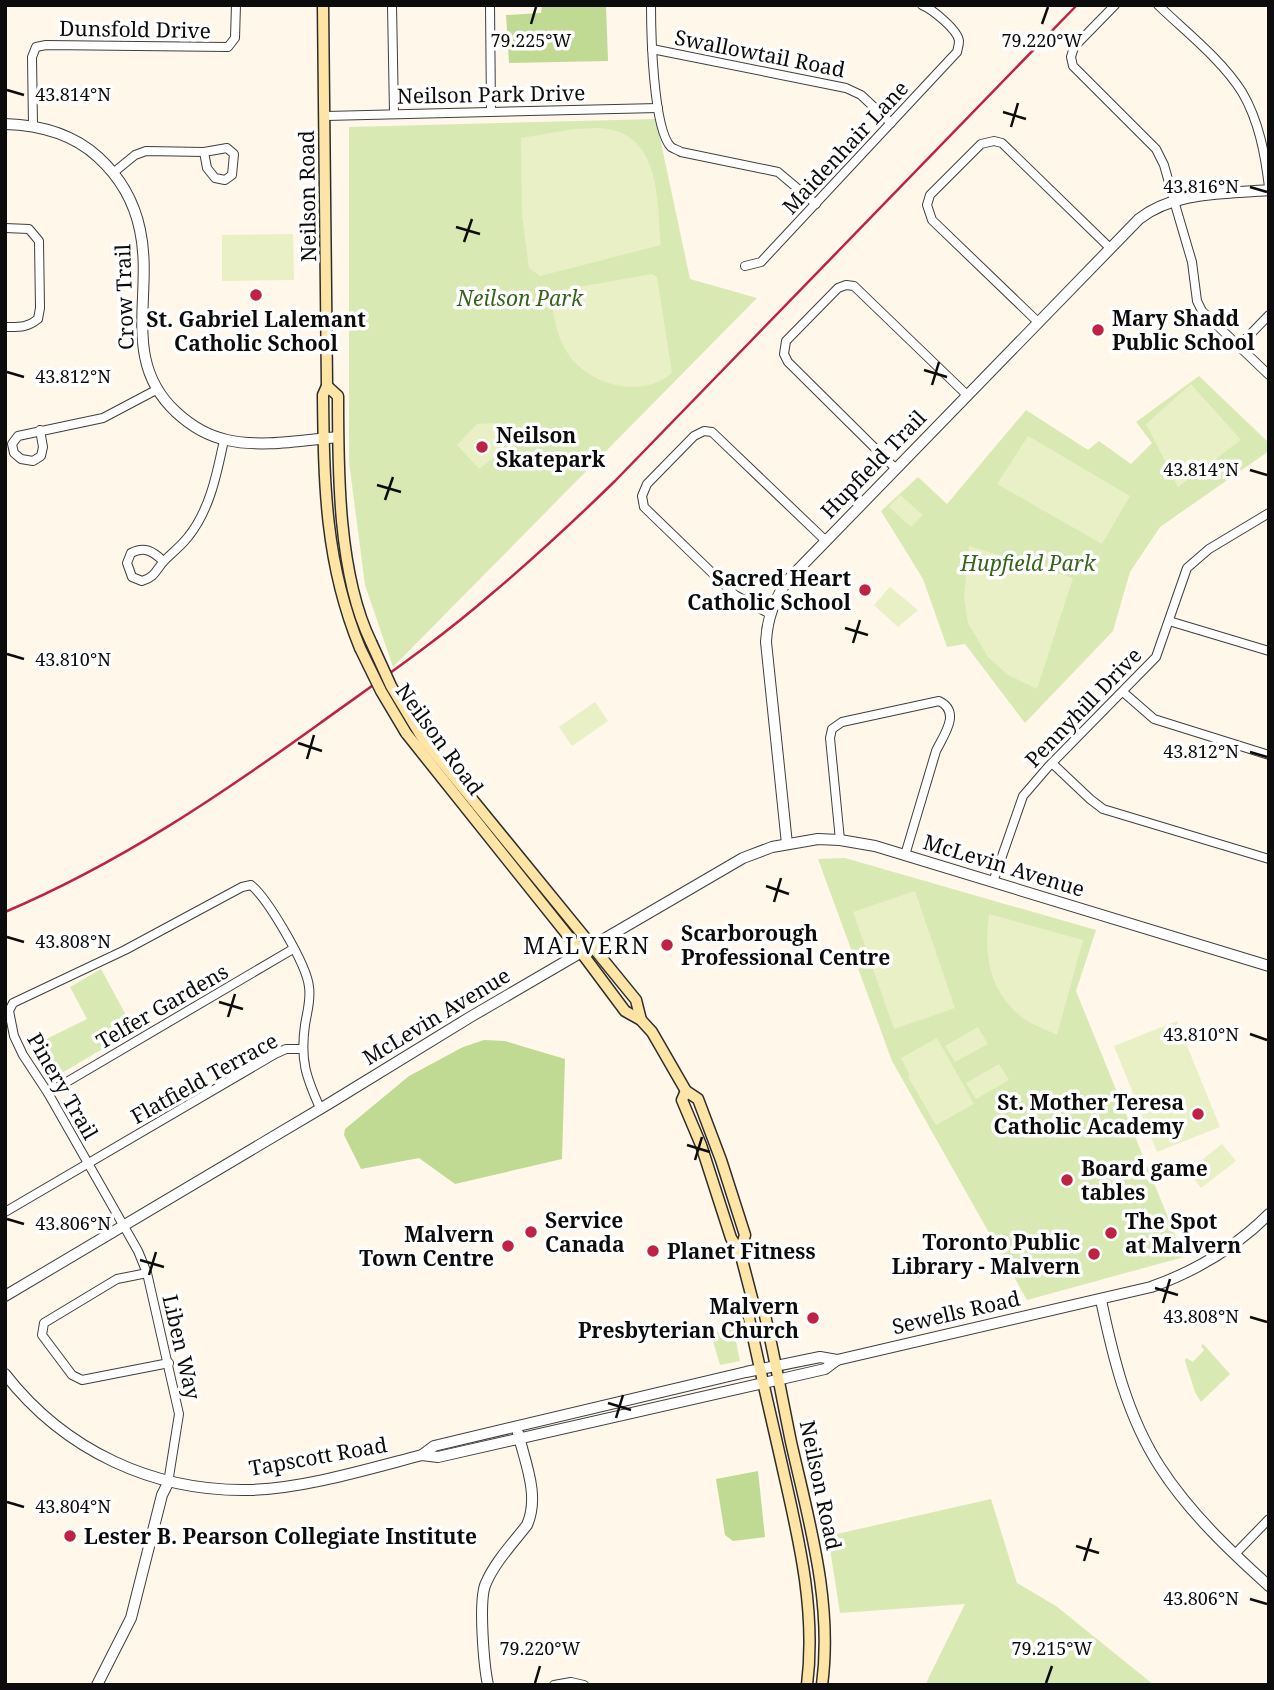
<svg xmlns="http://www.w3.org/2000/svg" width="1274" height="1690" viewBox="0 0 1274 1690" font-family="'Noto Serif',serif">
	<rect width="100%" height="100%" fill="#fff7ea"/>
	<g fill="#d9e9b4">
		<path d="M656,119L690,279L757,298L393,667L365,585L349,462V127Z"/>
		<path d="M1199,376L1269,443V451L1160,527L1130,572L1113,631L1025,723L965,644L947,647L923,579L881,511L918,477L947,504L1026,410L1088,450L1099,441L1131,464L1152,443L1136,422Z"/>
		<path d="M845,858L1096,930L1076,991L1184,1257L1027,1300L892,1061L818,859Z"/>
		<path d="M101,969L134,1030L52,1079L45,1077L28,1048L87,1019L70,987Z"/>
		<path d="M733,1327L740,1361L720,1365L711,1334Z"/>
		<path d="M1203,1344L1230,1374L1201,1402L1195,1392L1185,1361L1186,1358L1193,1362L1204,1350L1201,1346Z"/>
		<path d="M991,1499L1017,1583L1056,1606L1154,1685H925L965,1604L840,1613L828,1536Z"/>
	</g>
	<g fill="#c0da93">
		<path d="M542,5H606L608,61L509,63L506,15L541,13Z"/>
		<path d="M484,1040L505,1041L565,1059L562,1159L455,1184L419,1158L361,1169L344,1135L345,1129L409,1076L463,1047Z"/>
		<path d="M758,1471L765,1537L733,1541L725,1535L716,1479Z"/>
	</g>
	<g fill="#e9f0c6">
		<path d="M599,128C661,131 657,199 661,245L540,276L529,268L522,216L521,138L575,129Z"/>
		<path d="M293,234L294,280L222,281V235Z"/>
		<path d="M652,274L657,277L672,373C639,401 585,384 565,349C555,331 553,311 550,292Z"/>
		<path d="M1191,384L1241,440L1178,487L1146,424Z"/>
		<path d="M493,423L504,437V450L479,469L457,445L477,424Z"/>
		<path d="M1028,436L1130,496L1102,544L997,484Z"/>
		<path d="M900,495L923,515L911,527L889,507Z"/>
		<path d="M969,546L1073,578L1037,689L1008,675L988,657L968,623L964,597Z"/>
		<path d="M890,587L918,610L898,627L874,605Z"/>
		<path d="M595,702L608,721L572,746L559,727Z"/>
		<path d="M915,891L955,1008L894,1029L853,912Z"/>
		<path d="M989,914L1083,940L1057,1035C1047,1030 1032,1025 1023,1018C988,991 984,954 989,914Z"/>
		<path d="M1177,1021L1220,1127L1157,1152L1114,1046Z"/>
		<path d="M978,1027L988,1044L955,1062L945,1046Z"/>
		<path d="M937,1038L974,1104L936,1125L908,1077L910,1076L901,1058Z"/>
		<path d="M999,1064L1009,1080L976,1099L966,1083Z"/>
		<path d="M1222,1144L1236,1161L1201,1188L1188,1171Z"/>
	</g>
	<g fill="none" stroke-linecap="round" stroke-linejoin="round">
		<defs>
			<g id="minor">
				<path d="M392,5L394,114"/>
				<path d="M490,5L491,111"/>
				<path d="M651,5C651,32 653,129 671,147C674,149 678,150 681,152L778,172L816,204"/>
				<path d="M1115,5L1074,47L1071,57L1073,66L1156,149L1164,165L1177,211L1192,262L1197,301L1202,311L1269,375"/>
				<path d="M1158,5C1186,32 1221,59 1242,92C1259,121 1265,154 1269,187"/>
				<path d="M652,49L846,88L861,95L891,123"/>
				<path d="M326,116L658,108"/>
				<path d="M33,126L32,57L36,47L46,45L228,47L235,38L236,5"/>
				<path d="M113,173L135,155L146,151L204,152L227,148L234,154L232,175L225,180L215,178L207,168L204,152"/>
				<path d="M5,228L29,229L39,241L40,308L38,319C27,328 19,327 5,327"/>
				<path d="M745,266L761,262L957,52C958,48 959,45 959,41C958,30 932,9 922,5"/>
				<path d="M1039,323L932,220L927,205L930,195L981,144L994,141L1002,143L1110,248"/>
				<path d="M1239,346L1269,315"/>
				<path d="M40,430L43,447L41,456L33,461L21,459L14,453L12,444L18,436L103,418L156,390"/>
				<path d="M896,469L788,362L784,354L786,341L838,288L846,285L854,286L967,395"/>
				<path d="M163,561C153,551 144,546 131,553L127,563L132,577L142,581C156,577 156,569 165,560C173,552 181,546 188,537C210,510 217,473 224,440"/>
				<path d="M770,614L735,595L644,507L642,496L647,484L694,436L704,431L712,432L826,541"/>
				<path d="M1169,621L1269,651"/>
				<path d="M1123,692L1154,719L1269,755"/>
				<path d="M1052,763L1090,799L1103,809L1269,859"/>
				<path d="M840,840L830,738L832,729L842,722L939,701C962,712 943,736 936,751L905,855"/>
				<path d="M993,882L1023,796L1048,767L1156,657L1187,568L1209,549L1269,513"/>
				<path d="M48,1093L293,949"/>
				<path d="M5,1212L275,1054L286,1049H303"/>
				<path d="M147,1273L117,1279L44,1323L42,1335L72,1375L82,1380L169,1363"/>
				<path d="M168,1483L179,1414L147,1273L138,1251L48,1093L23,1055L14,1036L9,1011L13,1003L125,950L242,887L251,885C268,899 307,965 309,987C311,1000 307,1012 305,1025C300,1060 306,1077 320,1108"/>
				<path d="M1236,1553L1269,1519"/>
				<path d="M554,1685L571,1682L584,1685"/>
			</g>
			<g id="tertiary">
				<path d="M5,124C40,125 72,133 98,157C120,177 134,201 140,230C154,294 120,360 176,412C190,425 208,436 227,440C262,448 303,440 338,437"/>
				<path d="M787,844L766,642C767,618 774,599 788,580L1139,219C1175,191 1225,194 1269,190"/>
				<path d="M5,1296L330,1103L472,1016L743,858L772,847L818,839L840,840L875,846L1269,966"/>
				<path d="M1101,1300C1113,1357 1127,1416 1160,1467C1189,1512 1229,1550 1269,1586"/>
				<path d="M5,1374C65,1451 154,1492 250,1490C306,1488 368,1469 422,1455L438,1457L825,1369L837,1360"/>
				<path d="M422,1455L434,1446L746,1372L820,1357L837,1360L1151,1287C1196,1271 1235,1248 1269,1214"/>
				<path d="M97,1685L131,1618L162,1495L168,1483"/>
				<path d="M488,1685C484,1666 478,1599 486,1583C495,1562 513,1543 527,1525C540,1496 525,1462 518,1433"/>
			</g>
			<g id="secondary">
				<path d="M323,5L327,386L323,395C324,485 325,563 360,648"/>
				<path d="M327,386L338,396C338,472 338,574 371,642"/>
				<path d="M415,726L423,739L636,1000L641,1020"/>
				<path d="M406,733L581,952L625,1011L641,1020L652,1032L686,1091L698,1099L721,1160L745,1235L740,1252"/>
				<path d="M686,1091L682,1100L701,1145L731,1238L740,1252L753,1302L748,1313C759,1367 772,1420 784,1474C800,1544 816,1613 807,1685"/>
				<path d="M753,1302L764,1311C774,1354 782,1398 791,1442C809,1522 833,1602 822,1685"/>
			</g>
		</defs>
		<use href="#minor" stroke="#3f3f3f" stroke-width="10"/>
		<use href="#tertiary" stroke="#3f3f3f" stroke-width="12"/>
		<use href="#secondary" stroke="#2e2e2e" stroke-width="13"/>
		<use href="#minor" stroke="#fff" stroke-width="8"/>
		<use href="#tertiary" stroke="#fff" stroke-width="10"/>
		<use href="#secondary" stroke="#ffe5a5" stroke-width="10"/>
		<path stroke="#be2245" stroke-width="2.5" d="M5,912C120,863 219,796 319,724C377,682 436,642 489,596C533,559 574,521 615,481L1077,5"/>
		<defs>
			<g id="secondary-bridge">
				<path d="M371,642L391,686L415,726"/>
				<path d="M360,648L381,691L406,733"/>
			</g>
		</defs>
		<use href="#secondary-bridge" stroke="#2e2e2e" stroke-width="13" stroke-linecap="butt"/>
		<use href="#secondary-bridge" stroke="#ffe5a5" stroke-width="10"/>
	</g>
	<path fill="none" stroke="#0c0c0c" stroke-width="2.5" d="M531,24L536,7M1042,24L1048,7M7,90L24,95M1003,112L1026,119M1011,127L1018,103M1250,187L1267,192M456,227L480,234M464,242L472,219M924,370L947,377M7,372L24,377M932,385L939,362M1250,470L1267,475M377,485L401,492M385,500L393,477M845,628L868,635M853,643L860,620M7,654L24,659M298,743L322,751M1250,752L1267,757M307,759L314,735M766,886L789,894M774,902L781,878M7,937L24,942M219,1002L243,1009M228,1017L235,994M1250,1034L1267,1040M687,1145L710,1152M695,1160L702,1137M7,1219L24,1224M140,1260L164,1267M149,1275L156,1252M1155,1288L1178,1295M1163,1303L1170,1279M1250,1317L1267,1322M608,1403L631,1410M616,1418L623,1395M7,1502L24,1507M1076,1546L1099,1553M1084,1561L1091,1538M1250,1599L1267,1604M535,1683L540,1666M1046,1683L1052,1666"/>
	<g fill="#be2245" stroke="#fff" stroke-width="2.5">
		<circle cx="256" cy="295" r="7"/>
		<circle cx="1098" cy="330" r="7"/>
		<circle cx="482" cy="447" r="7"/>
		<circle cx="865" cy="590" r="7"/>
		<circle cx="667" cy="945" r="7"/>
		<circle cx="1198" cy="1114" r="7"/>
		<circle cx="1067" cy="1180" r="7"/>
		<circle cx="531" cy="1232" r="7"/>
		<circle cx="1111" cy="1233" r="7"/>
		<circle cx="508" cy="1246" r="7"/>
		<circle cx="653" cy="1251" r="7"/>
		<circle cx="1094" cy="1254" r="7"/>
		<circle cx="813" cy="1318" r="7"/>
		<circle cx="70" cy="1536" r="7"/>
	</g>
	<g text-anchor="middle" dominant-baseline="central" stroke-width="7" stroke-linejoin="round" paint-order="stroke">
		<g font-size="21" fill="#0c0c0c" stroke="#fff">
			<text transform="translate(135 29) rotate(1)">Dunsfold Drive</text>
			<text transform="translate(760 53) rotate(11)">Swallowtail Road</text>
			<text transform="translate(491 94) rotate(-1)">Neilson Park Drive</text>
			<text transform="translate(845 147) rotate(-47)">Maidenhair Lane</text>
			<text transform="translate(307 196) rotate(-91)">Neilson Road</text>
			<text transform="translate(124 297) rotate(-92)">Crow Trail</text>
			<text transform="translate(873 464) rotate(-46)">Hupfield Trail</text>
			<text transform="translate(1083 707) rotate(-46)">Pennyhill Drive</text>
			<text transform="translate(440 739) rotate(54)">Neilson Road</text>
			<text transform="translate(1004 865) rotate(17)">McLevin Avenue</text>
			<text transform="translate(162 1006) rotate(-30)">Telfer Gardens</text>
			<text transform="translate(436 1016) rotate(-31)">McLevin Avenue</text>
			<text transform="translate(204 1078) rotate(-29)">Flatfield Terrace</text>
			<text transform="translate(63 1086) rotate(60)">Pinery Trail</text>
			<text transform="translate(956 1312) rotate(-13)">Sewells Road</text>
			<text transform="translate(182 1347) rotate(77)">Liben Way</text>
			<text transform="translate(318 1456) rotate(-10)">Tapscott Road</text>
			<text transform="translate(821 1485) rotate(78)">Neilson Road</text>
		</g>
		<g font-size="21" font-style="italic" fill="#37641b" stroke="#fff">
			<text x="520" y="298">Neilson Park</text>
			<text x="1028" y="563">Hupfield Park</text>
		</g>
		<g font-size="21" font-weight="bold" fill="#0c0c0c" stroke="#fff" text-anchor="start">
			<text x="1112" y="318">Mary Shadd<tspan x="1112" dy="24">Public School</tspan></text>
			<text x="256" y="319" text-anchor="middle">St. Gabriel Lalemant<tspan x="256" dy="24">Catholic School</tspan></text>
			<text x="496" y="435">Neilson<tspan x="496" dy="24">Skatepark</tspan></text>
			<text x="851" y="578" text-anchor="end">Sacred Heart<tspan x="851" dy="24">Catholic School</tspan></text>
			<text x="681" y="933">Scarborough<tspan x="681" dy="24">Professional Centre</tspan></text>
			<text x="1184" y="1102" text-anchor="end">St. Mother Teresa<tspan x="1184" dy="24">Catholic Academy</tspan></text>
			<text x="1081" y="1168">Board game<tspan x="1081" dy="24">tables</tspan></text>
			<text x="545" y="1220">Service<tspan x="545" dy="24">Canada</tspan></text>
			<text x="1125" y="1221">The Spot<tspan x="1125" dy="24">at Malvern</tspan></text>
			<text x="494" y="1234" text-anchor="end">Malvern<tspan x="494" dy="24">Town Centre</tspan></text>
			<text x="1080" y="1242" text-anchor="end">Toronto Public<tspan x="1080" dy="24">Library - Malvern</tspan></text>
			<text x="667" y="1251">Planet Fitness</text>
			<text x="799" y="1306" text-anchor="end">Malvern<tspan x="799" dy="24">Presbyterian Church</tspan></text>
			<text x="84" y="1536">Lester B. Pearson Collegiate Institute</text>
		</g>
		<g font-size="23" letter-spacing="2" fill="#0c0c0c" stroke="#fff">
			<text x="587" y="945">MALVERN</text>
		</g>
	</g>
	<g font-size="18" text-anchor="middle" fill="#0c0c0c" stroke="#fff" stroke-width="7" stroke-linejoin="round" paint-order="stroke">
		<text x="531" y="47">79.225°W</text>
		<text x="1042" y="47">79.220°W</text>
		<text x="73" y="101">43.814°N</text>
		<text x="1201" y="193">43.816°N</text>
		<text x="73" y="383">43.812°N</text>
		<text x="1201" y="476">43.814°N</text>
		<text x="73" y="666">43.810°N</text>
		<text x="1201" y="758">43.812°N</text>
		<text x="73" y="948">43.808°N</text>
		<text x="1201" y="1041">43.810°N</text>
		<text x="73" y="1230">43.806°N</text>
		<text x="1201" y="1323">43.808°N</text>
		<text x="73" y="1513">43.804°N</text>
		<text x="1201" y="1605">43.806°N</text>
		<text x="540" y="1655">79.220°W</text>
		<text x="1052" y="1655">79.215°W</text>
	</g>
	<rect width="1274" height="1690" fill="none" stroke="#0c0c0c" stroke-width="14"/>
</svg>
